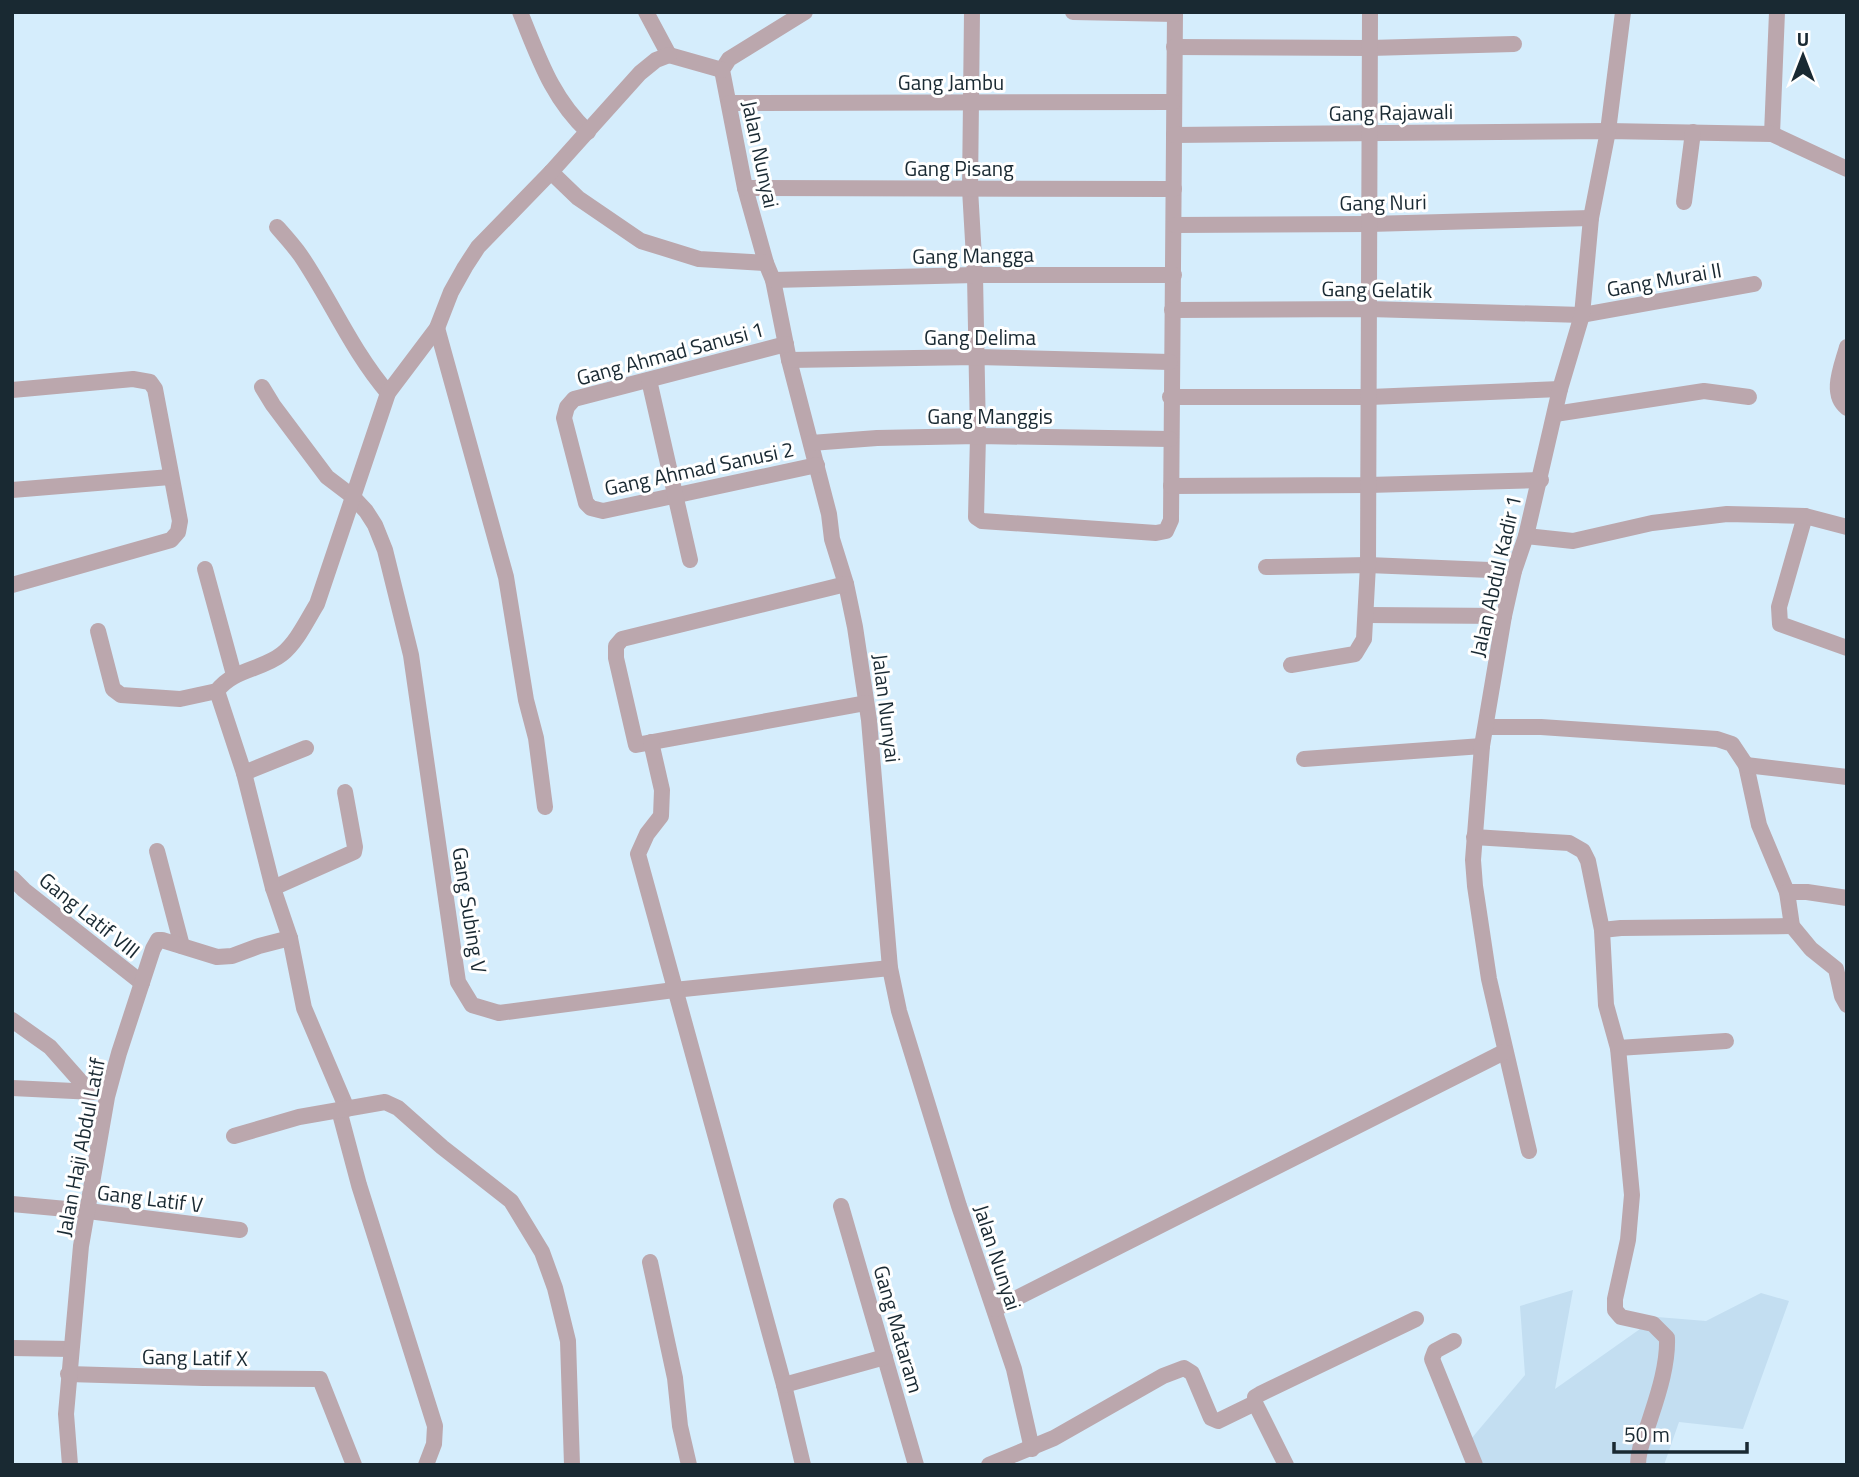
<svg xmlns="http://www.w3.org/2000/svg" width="1859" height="1477" viewBox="0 0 1859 1477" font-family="'Titillium Web',sans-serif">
	<rect width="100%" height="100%" fill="#d5edfc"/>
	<path fill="#c3def1" d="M1573,1290L1555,1389L1657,1317L1706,1321L1761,1293L1789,1301L1743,1429L1679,1422L1664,1465H1479L1471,1439L1525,1375L1520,1306Z"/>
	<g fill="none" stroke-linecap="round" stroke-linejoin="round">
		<g stroke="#bba7ad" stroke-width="16">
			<path d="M520,12C539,58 551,97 588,132"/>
			<path d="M646,12L669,55"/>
			<path d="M805,12L729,59L722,70L745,188L766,263L773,280L789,360L829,514L832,539L846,584L855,627L869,720L890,968L899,1011L959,1206L1014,1369L1032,1449"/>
			<path d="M972,12L970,189L975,275L978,436L976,517L982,521L1156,533L1166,531L1171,520C1171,351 1174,182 1175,12"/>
			<path d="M1073,12L1175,14"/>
			<path d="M1174,47L1370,48L1514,44"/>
			<path d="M669,55L722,70"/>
			<path d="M729,103L1173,102"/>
			<path d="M1772,134L1777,12"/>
			<path d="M1174,135L1608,131L1772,134L1847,169"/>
			<path d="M551,172L578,198L641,241L699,259L766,263"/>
			<path d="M745,188L1174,189"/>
			<path d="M1684,202L1693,132"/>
			<path d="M1175,225L1369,224L1591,218"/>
			<path d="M277,227C285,236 294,246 301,256C332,302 352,351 388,393"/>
			<path d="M773,280L975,275H1174"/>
			<path d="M1172,310L1369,309L1582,315L1754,284"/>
			<path d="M437,328L506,577L526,700L536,738L545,807"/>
			<path d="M786,344L574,399L567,407L564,418L586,503L591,508L603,511L817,465"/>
			<path d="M1847,347C1842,366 1829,394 1847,408"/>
			<path d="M789,360L977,357L1170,362"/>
			<path d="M649,380L690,560"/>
			<path d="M262,387L273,405L327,477L352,496L366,511L375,525L385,550L411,655L458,982L472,1005L499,1013L674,990L890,968"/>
			<path d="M12,390L133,379L150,382L155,389L180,521L178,532L171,540L12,585"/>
			<path d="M1170,397H1370L1560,389"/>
			<path d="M1555,414L1704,391L1749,397"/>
			<path d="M811,443L877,438L978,436L1170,439"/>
			<path d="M1171,486L1369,485L1541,480"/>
			<path d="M12,490L170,477"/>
			<path d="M1805,516L1779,607L1780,624L1847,648"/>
			<path d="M1526,536L1573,541L1652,523L1727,514L1805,516L1847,527"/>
			<path d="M1266,567L1368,565L1514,571"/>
			<path d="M205,569L234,675"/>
			<path d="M846,584L622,639L616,646V658L636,745L866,703"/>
			<path d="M1367,615L1504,616"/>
			<path d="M98,631L113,689L121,695L180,699L217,691"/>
			<path d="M1291,665L1355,654L1364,639L1368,565L1370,12"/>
			<path d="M1486,727H1541L1717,739L1732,744L1746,765L1759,825L1787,892L1792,926L1811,949L1836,969L1842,996L1847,1005"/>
			<path d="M651,742L662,790L661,816L647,834L638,854L784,1385L803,1465"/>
			<path d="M1304,759L1482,746"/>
			<path d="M1746,765L1847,777"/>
			<path d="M244,773L306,748"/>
			<path d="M1474,837L1569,843L1583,851L1588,861L1602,930"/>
			<path d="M157,851L182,946"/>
			<path d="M12,878L24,890L142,983"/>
			<path d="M273,888L354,852L355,847L345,792"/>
			<path d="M1787,892H1807L1847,898"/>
			<path d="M12,1020L50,1047L89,1091"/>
			<path d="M1618,1048L1726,1041"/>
			<path d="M12,1088L94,1092"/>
			<path d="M347,1109L304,1008L290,938L273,888L244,773L217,691C233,669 262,670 282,654C297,642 307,620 317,604L388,393L437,328L451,292L465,267L478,247L551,172L640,73L656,60L669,55"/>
			<path d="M339,1110L359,1185L435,1426L434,1444L426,1465"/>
			<path d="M234,1136L299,1117L385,1102L398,1108L442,1147L511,1201L542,1252L555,1288L568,1341L572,1465"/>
			<path d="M1529,1151L1489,979L1475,886L1473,860L1482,746L1504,616L1514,571L1526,536L1560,389L1582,315L1591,218L1608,131L1623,12"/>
			<path d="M12,1204L88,1211L240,1230"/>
			<path d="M841,1206L916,1465"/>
			<path d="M650,1262L675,1378L680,1426L689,1465"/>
			<path d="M995,1309L1504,1052"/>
			<path d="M1454,1341L1435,1351L1432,1359L1475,1465"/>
			<path d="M12,1348L71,1349"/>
			<path d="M68,1374L203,1378L320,1379L354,1465"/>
			<path d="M784,1385L885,1357"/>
			<path d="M1255,1403L1286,1465"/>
			<path d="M70,1465L66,1414L81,1246L107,1097L119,1053L153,949L158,940H162L217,957L232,956L259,946L290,938"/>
			<path d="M989,1465L1054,1438L1163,1376L1184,1368L1192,1373L1211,1418L1218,1421L1255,1403V1397L1260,1394L1416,1319"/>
			<path d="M1638,1465C1638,1447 1646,1433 1651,1416C1659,1392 1668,1363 1667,1338L1653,1324L1621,1317L1615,1310V1299L1628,1240L1632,1195L1618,1048L1606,1005L1602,930L1621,928L1792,926"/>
		</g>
	</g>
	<g text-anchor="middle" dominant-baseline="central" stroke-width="6" stroke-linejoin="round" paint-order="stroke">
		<g font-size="21" fill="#192932" stroke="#fff">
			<text x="951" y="82">Gang Jambu</text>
			<text transform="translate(1391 112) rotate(-1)">Gang Rajawali</text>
			<text transform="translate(761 154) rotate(78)">Jalan Nunyai</text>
			<text x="959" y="168">Gang Pisang</text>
			<text transform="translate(1383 202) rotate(-1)">Gang Nuri</text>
			<text transform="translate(973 255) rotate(-1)">Gang Mangga</text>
			<text transform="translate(1664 279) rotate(-10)">Gang Murai II</text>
			<text transform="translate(1377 289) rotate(1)">Gang Gelatik</text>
			<text x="980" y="337">Gang Delima</text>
			<text transform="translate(670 353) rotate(-15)">Gang Ahmad Sanusi 1</text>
			<text x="990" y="416">Gang Manggis</text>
			<text transform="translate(699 468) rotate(-12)">Gang Ahmad Sanusi 2</text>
			<text transform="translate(1495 576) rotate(-77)">Jalan Abdul Kadir 1</text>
			<text transform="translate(887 708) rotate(83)">Jalan Nunyai</text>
			<text transform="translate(470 910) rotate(81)">Gang Subing V</text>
			<text transform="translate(90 915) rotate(39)">Gang Latif VIII</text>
			<text transform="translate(80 1147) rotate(-79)">Jalan Haji Abdul Latif</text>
			<text transform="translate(150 1198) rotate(7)">Gang Latif V</text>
			<text transform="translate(998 1257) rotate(72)">Jalan Nunyai</text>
			<text transform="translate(899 1329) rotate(74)">Gang Mataram</text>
			<text transform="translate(195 1357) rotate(1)">Gang Latif X</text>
		</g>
	</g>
	<rect width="1859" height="1477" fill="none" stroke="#192932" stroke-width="28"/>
	<g transform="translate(1803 56)" stroke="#ffffff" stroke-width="5" paint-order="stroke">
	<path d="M0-5L12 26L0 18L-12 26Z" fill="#192932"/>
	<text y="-10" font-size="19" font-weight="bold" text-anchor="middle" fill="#192932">U</text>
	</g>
	<path d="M1614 1442v10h133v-10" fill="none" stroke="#192932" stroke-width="3.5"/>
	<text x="1624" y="1442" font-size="21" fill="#192932" stroke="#ffffff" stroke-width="5" paint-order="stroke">50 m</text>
</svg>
